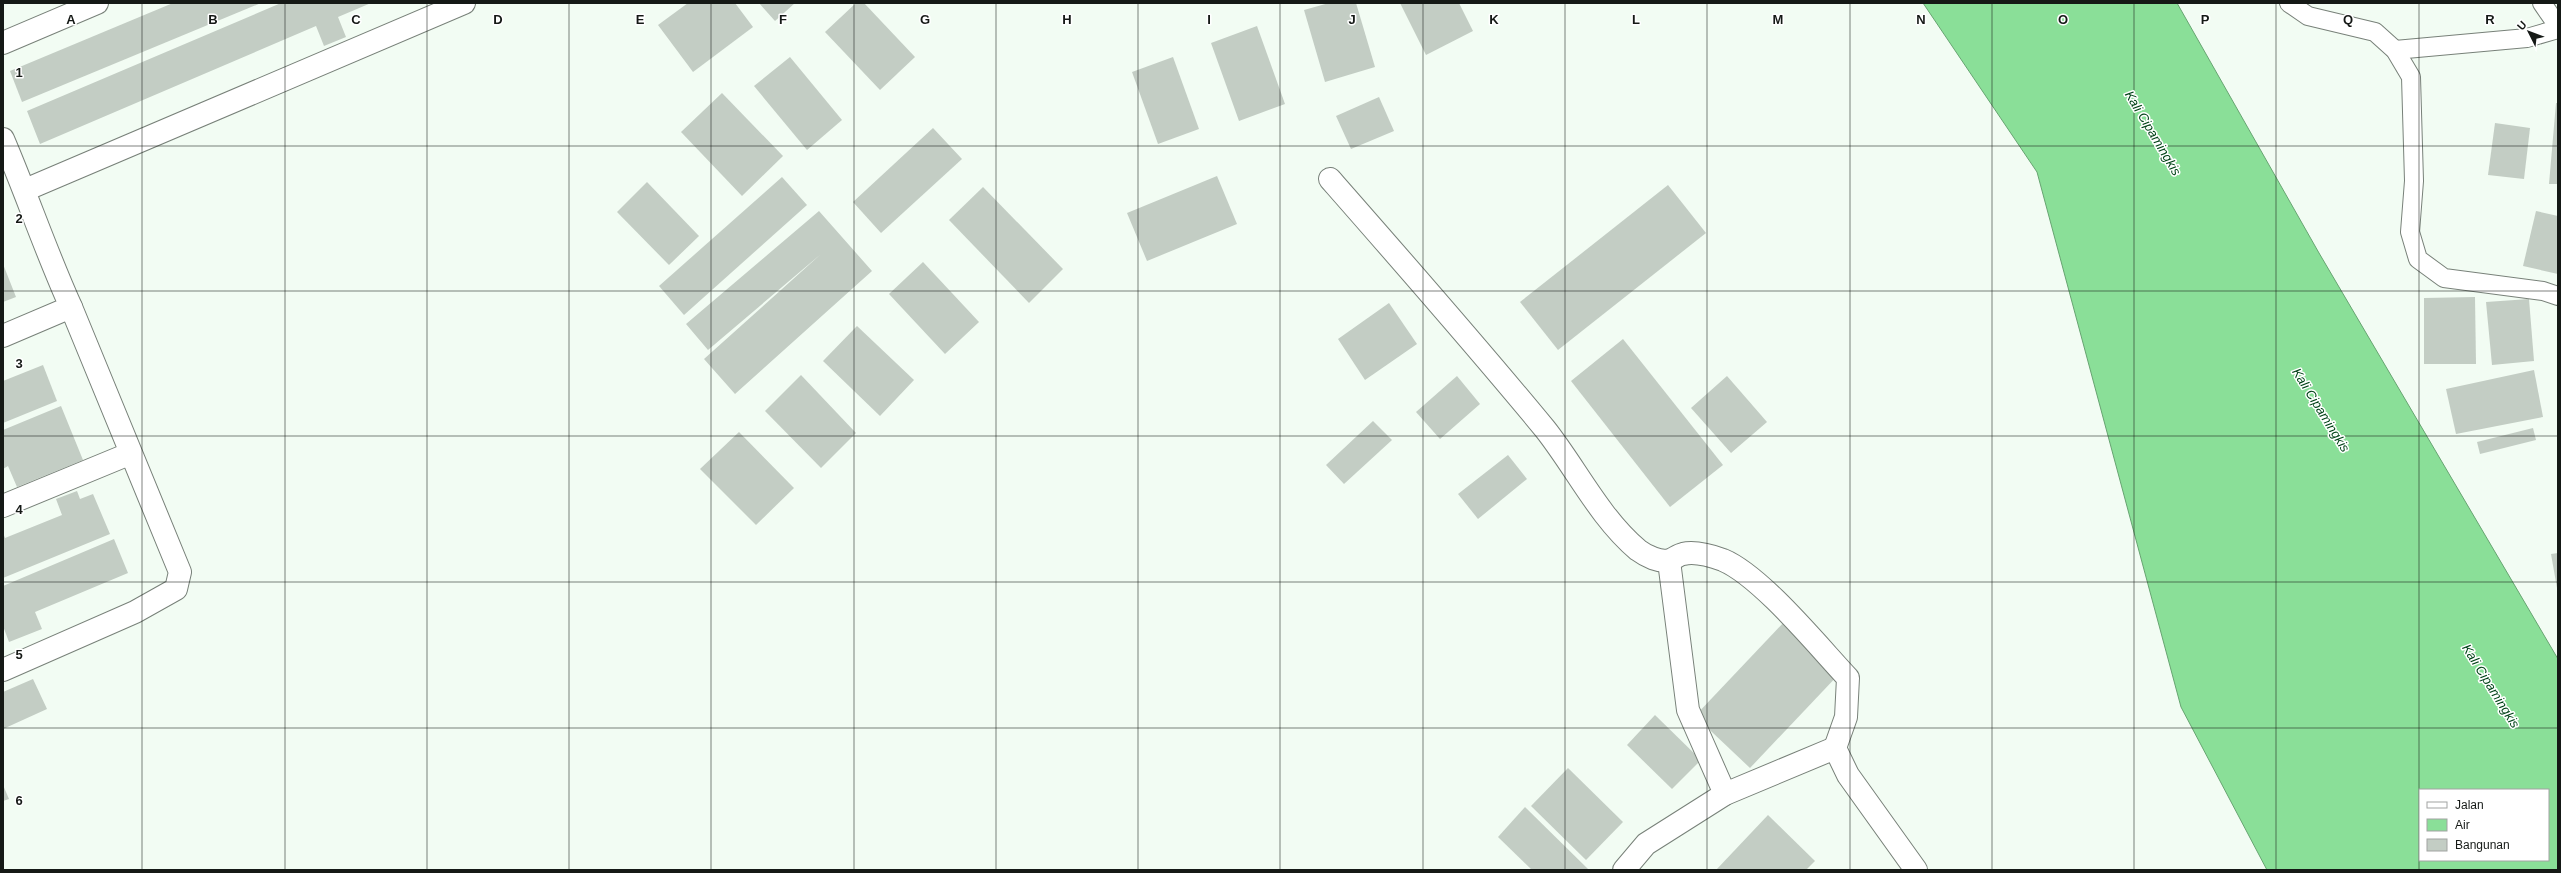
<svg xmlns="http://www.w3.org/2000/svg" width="2561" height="873" viewBox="0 0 2561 873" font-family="Helvetica,sans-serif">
	<rect width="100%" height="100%" fill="#f2fcf3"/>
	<path fill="#8adf98" stroke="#67a471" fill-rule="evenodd" d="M1923,3H2177L2319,253L2558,659V870H2267L2181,707L2037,172ZM2420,790H2548V860H2420Z"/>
	<g fill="#c3cdc4">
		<path d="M173,3H261L22,102L10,71Z"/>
		<path d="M281,3H371L338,17L346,37L324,46L316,26L40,144L27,111Z"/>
		<path d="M688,3H735L753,27L693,72L658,25Z"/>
		<path d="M759,3H795L775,21Z"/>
		<path d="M856,3H864L915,57L880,90L825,32Z"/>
		<path d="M1329,3H1356L1375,67L1325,82L1304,10Z"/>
		<path d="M1400,3H1459L1473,31L1426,55Z"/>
		<path d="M1257,26L1285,104L1239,121L1211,43Z"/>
		<path d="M790,57L842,120L807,150L754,86Z"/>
		<path d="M1173,57L1199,129L1158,144L1132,72Z"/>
		<path d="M722,93L783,156L742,196L681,132Z"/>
		<path d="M1379,97L1394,131L1351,149L1336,116Z"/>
		<path d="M2556,103H2558V184H2549Z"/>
		<path d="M2495,123L2530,128L2524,179L2488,175Z"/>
		<path d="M933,128L962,159L881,233L853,202Z"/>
		<path d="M1217,176L1237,224L1147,261L1127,213Z"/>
		<path d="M782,177L807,205L684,315L659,286Z"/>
		<path d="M647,182L699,236L669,265L617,212Z"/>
		<path d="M1668,185L1706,233L1558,350L1520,302Z"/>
		<path d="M983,187L1063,269L1029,303L949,220Z"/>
		<path d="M819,211L872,271L735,394L704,359L821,254L708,350L686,324Z"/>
		<path d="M2536,211L2558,216V274L2523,266Z"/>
		<path d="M923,262L979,322L945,354L889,294Z"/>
		<path d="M3,264L16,297L3,302Z"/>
		<path d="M2475,297L2476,364H2424V298Z"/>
		<path d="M2529,299L2534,361L2492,365L2486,302Z"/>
		<path d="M1389,303L1417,344L1365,380L1338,339Z"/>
		<path d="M857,326L914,380L880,416L823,361Z"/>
		<path d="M1623,339L1723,465L1670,507L1571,381Z"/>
		<path d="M43,365L57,401L3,423V381Z"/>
		<path d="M2534,370L2543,417L2456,434L2446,389Z"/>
		<path d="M801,375L856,433L821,468L765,411Z"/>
		<path d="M1457,376L1480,404L1440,439L1416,412Z"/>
		<path d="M1727,376L1767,422L1731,453L1691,408Z"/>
		<path d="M61,406L83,460L17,487L8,466L3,469V430Z"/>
		<path d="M1373,421L1392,440L1344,484L1326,465Z"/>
		<path d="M2533,428L2536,440L2480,454L2477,442Z"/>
		<path d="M739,432L794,488L756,525L700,469Z"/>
		<path d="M1508,455L1527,479L1478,519L1458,494Z"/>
		<path d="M77,491L80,499L93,494L110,534L3,578V533L5,538L62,515L56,499Z"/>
		<path d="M114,539L128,573L35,612L42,629L9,642L3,626V586Z"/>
		<path d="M2558,553V588H2557L2551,554Z"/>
		<path d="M1785,621L1840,673L1750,768L1695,716Z"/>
		<path d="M33,679L47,709L3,729V692Z"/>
		<path d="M1655,715L1701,760L1672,789L1627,745Z"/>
		<path d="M1568,768L1623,822L1586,860L1531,806Z"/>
		<path d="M3,785L9,799L3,801Z"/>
		<path d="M1525,807L1588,869L1587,870H1532L1498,837Z"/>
		<path d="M1768,815L1815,861L1806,870H1716Z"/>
	</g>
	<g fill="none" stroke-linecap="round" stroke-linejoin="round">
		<defs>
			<g id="service">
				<path d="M2289,3L2308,16L2375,32L2395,50L2411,77L2414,181L2410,232L2418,259L2444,278L2543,291L2558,296"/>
				<path d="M2542,3L2553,19L2558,22"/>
				<path d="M2395,50L2527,38L2558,29"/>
			</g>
			<g id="minor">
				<path d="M3,43L97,3"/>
				<path d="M3,139C27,195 46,252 71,307L3,336"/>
				<path d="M1330,179C1402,261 1475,344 1545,429C1576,468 1599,517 1638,550C1646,556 1660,563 1670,560C1674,559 1678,555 1683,554C1695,551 1712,556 1723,560C1761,576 1818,646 1848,678L1846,717L1835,748L1848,775L1916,870"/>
				<path d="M25,190L464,3"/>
				<path d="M3,506L129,454"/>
				<path d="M1669,561L1688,710L1725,794"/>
				<path d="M3,670L135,612L176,589L180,572L71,307"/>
				<path d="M1624,870L1646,844L1725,794L1835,748"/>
			</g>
		</defs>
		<use href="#service" stroke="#788179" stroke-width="20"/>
		<use href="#minor" stroke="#788179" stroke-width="24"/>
		<use href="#service" stroke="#fff" stroke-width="18"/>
		<use href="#minor" stroke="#fff" stroke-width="22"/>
	</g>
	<path fill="none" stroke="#151916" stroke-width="1" stroke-opacity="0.55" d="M142,3V870M285,3V870M427,3V870M569,3V870M711,3V870M854,3V870M996,3V870M1138,3V870M1280,3V870M1423,3V870M1565,3V870M1707,3V870M1850,3V870M1992,3V870M2134,3V870M2276,3V870M2419,3V870M3,146H2558M3,291H2558M3,436H2558M3,582H2558M3,728H2558"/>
	<g text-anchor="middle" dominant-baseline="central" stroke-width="3" stroke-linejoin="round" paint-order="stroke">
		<g font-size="13" font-style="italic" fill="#014317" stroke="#fff">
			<text transform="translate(2153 133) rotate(59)">Kali Cipamingkis</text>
			<text transform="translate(2321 410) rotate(58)">Kali Cipamingkis</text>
			<text transform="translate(2491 686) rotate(58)">Kali Cipamingkis</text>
		</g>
	</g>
	<g font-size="13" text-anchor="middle" font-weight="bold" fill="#151916" stroke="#fff" stroke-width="3" stroke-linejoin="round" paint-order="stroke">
		<text x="71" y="24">A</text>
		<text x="213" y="24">B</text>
		<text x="356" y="24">C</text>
		<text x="498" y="24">D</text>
		<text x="640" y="24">E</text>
		<text x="783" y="24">F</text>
		<text x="925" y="24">G</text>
		<text x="1067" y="24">H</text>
		<text x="1209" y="24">I</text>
		<text x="1352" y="24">J</text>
		<text x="1494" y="24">K</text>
		<text x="1636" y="24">L</text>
		<text x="1778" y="24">M</text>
		<text x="1921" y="24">N</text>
		<text x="2063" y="24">O</text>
		<text x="2205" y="24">P</text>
		<text x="2348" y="24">Q</text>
		<text x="2490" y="24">R</text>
		<text x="19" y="77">1</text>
		<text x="19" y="223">2</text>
		<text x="19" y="368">3</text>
		<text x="19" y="514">4</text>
		<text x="19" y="659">5</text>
		<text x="19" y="805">6</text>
	</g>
	<rect width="2561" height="873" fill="none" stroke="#151916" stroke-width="8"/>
	<rect x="2419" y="789" width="130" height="72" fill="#ffffff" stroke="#a1a3a2"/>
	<rect x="2427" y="802" width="20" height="6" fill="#ffffff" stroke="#a1a3a2"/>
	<text x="2455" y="809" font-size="12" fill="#151916">Jalan</text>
	<rect x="2427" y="819" width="20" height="12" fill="#8adf98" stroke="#a1a3a2"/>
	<text x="2455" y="829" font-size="12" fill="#151916">Air</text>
	<rect x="2427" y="839" width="20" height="12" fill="#c3cdc4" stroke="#a1a3a2"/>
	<text x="2455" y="849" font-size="12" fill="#151916">Bangunan</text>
	<g transform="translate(2529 32) rotate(312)" stroke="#ffffff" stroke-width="3" paint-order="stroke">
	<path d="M0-3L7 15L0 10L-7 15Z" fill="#151916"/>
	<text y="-6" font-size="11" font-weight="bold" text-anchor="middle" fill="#151916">U</text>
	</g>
</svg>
